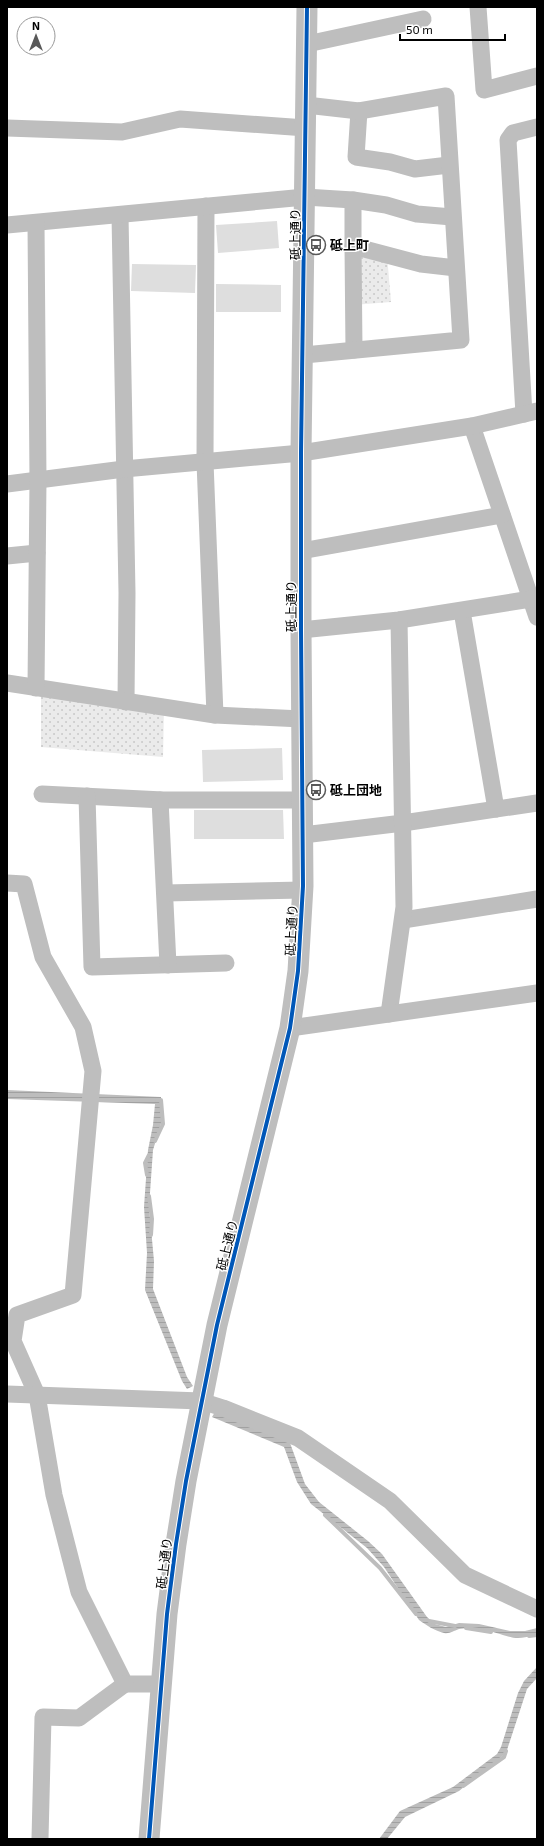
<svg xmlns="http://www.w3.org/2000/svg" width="544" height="1846" viewBox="0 0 544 1846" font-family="'Exo 2','Noto Sans JP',sans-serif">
	<defs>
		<pattern id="grass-dots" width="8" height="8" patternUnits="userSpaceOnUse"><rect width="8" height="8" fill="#ebebeb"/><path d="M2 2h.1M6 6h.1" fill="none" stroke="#c8c8c8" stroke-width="1.8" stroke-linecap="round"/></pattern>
		<pattern id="water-rules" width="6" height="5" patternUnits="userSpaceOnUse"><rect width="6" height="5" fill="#bdbdbd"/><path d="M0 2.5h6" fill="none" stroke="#a1a1a1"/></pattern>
	</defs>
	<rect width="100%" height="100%" fill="#fff"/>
	<g fill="url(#grass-dots)">
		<path d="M387,255L391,302L353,305V257Z"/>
		<path d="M41,689L164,708L163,757L41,747Z"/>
	</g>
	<g fill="url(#water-rules)">
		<path d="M7,1090L161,1097V1124L153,1150L149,1207L154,1261L153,1289L187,1377L193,1386L187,1389L182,1381L145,1290L147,1253L144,1207L148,1150L153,1125L155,1104L7,1099Z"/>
		<path d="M215,1412L290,1443L305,1484L319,1502L368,1541L382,1554L427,1617L435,1624L446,1627L459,1623L479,1624L510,1631H525L537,1628V1634C509,1644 503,1631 477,1629C472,1628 464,1628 459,1629C453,1631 450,1634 444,1633C435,1631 426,1625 419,1620L384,1567L367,1548L311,1504L297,1482L284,1447L212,1417Z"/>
		<path d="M537,1667V1678L527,1689L506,1753L459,1791L405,1817L387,1839H379L400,1811L453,1787L497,1754L501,1747L518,1693L524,1681Z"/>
	</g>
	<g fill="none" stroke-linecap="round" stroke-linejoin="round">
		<g stroke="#bdbdbd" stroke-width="4">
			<path d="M155,1141L163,1124L161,1100H157"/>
			<path d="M147,1175L145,1163L149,1155"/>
			<path d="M149,1196L152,1219L151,1235"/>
			<path d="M325,1515L380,1568L416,1614"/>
			<path d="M429,1621L455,1626"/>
			<path d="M466,1628L491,1632"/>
			<path d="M529,1636L537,1635"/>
			<path d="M463,1786L504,1757L506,1751"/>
		</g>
	</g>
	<g fill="#dedede">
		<path d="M277,221L279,248L218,253L216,225Z"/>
		<path d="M132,264L196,265L195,293L131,291Z"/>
		<path d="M216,284L281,285V312H216Z"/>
		<path d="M282,748L283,780L203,782L202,750Z"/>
		<path d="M194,810H283L284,839H194Z"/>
	</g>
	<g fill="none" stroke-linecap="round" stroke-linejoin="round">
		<g stroke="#bebebe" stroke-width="17">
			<path d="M478,7L484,90L537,76"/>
			<path d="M307,44L423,19"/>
			<path d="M359,111L356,157L390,162L415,169L449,165"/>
			<path d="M7,128L122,132L180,119L306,128"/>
			<path d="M206,206L205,462L215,715"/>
			<path d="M120,215L127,593L126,702"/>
			<path d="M7,225L305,197L353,200L386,205L417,214L452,217"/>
			<path d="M353,246V200"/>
			<path d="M354,350L353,246L421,264L456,268"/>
			<path d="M304,355L461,340L446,96L359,111L306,105"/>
			<path d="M524,414L508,140L513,133L537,127"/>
			<path d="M472,426L537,617"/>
			<path d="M7,484L124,469L301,453L472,426L537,411"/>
			<path d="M301,551L502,515"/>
			<path d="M7,556L37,553"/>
			<path d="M462,611L496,809"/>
			<path d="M301,630L399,620L537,598"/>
			<path d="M7,683L215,715L302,719"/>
			<path d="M36,688L38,480L36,223"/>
			<path d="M42,794L163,800H303"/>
			<path d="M87,796L92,967L226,963"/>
			<path d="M160,800L168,965"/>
			<path d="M303,835L403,823L537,803"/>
			<path d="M7,883L24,884L43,957L83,1027L93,1071L73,1295L17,1315L13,1341L37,1395L54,1495L79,1592L125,1684H161"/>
			<path d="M165,893L303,890"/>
			<path d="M403,920L537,899"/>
			<path d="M389,1014L404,907L399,620"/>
			<path d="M290,1028L537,993"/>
			<path d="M7,1394L201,1401L223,1408L298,1438L390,1501L465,1575L537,1609"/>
			<path d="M40,1839L43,1717L79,1718L125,1684"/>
		</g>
		<path stroke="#bebebe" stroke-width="21" d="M149,1839L167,1614L176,1544L186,1481L217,1325L290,1028L298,971L303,886L301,630V453L307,7"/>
		<defs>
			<path id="cycleway" d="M149,1839L167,1614L176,1544L186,1481L217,1325L290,1028L298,971L303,886L301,630V453L307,7"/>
		</defs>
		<use href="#cycleway" stroke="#fff" stroke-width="6"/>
		<use href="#cycleway" stroke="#0057b8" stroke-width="4"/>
	</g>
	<defs>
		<symbol id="bus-ring" viewBox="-11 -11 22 22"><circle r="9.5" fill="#fff" stroke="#595959" stroke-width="1.5"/><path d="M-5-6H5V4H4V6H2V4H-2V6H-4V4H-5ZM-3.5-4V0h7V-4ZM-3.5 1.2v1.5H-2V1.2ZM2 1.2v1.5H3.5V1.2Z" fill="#595959"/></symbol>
	</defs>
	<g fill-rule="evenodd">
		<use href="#bus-ring" x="305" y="234" width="22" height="22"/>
		<use href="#bus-ring" x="305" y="779" width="22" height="22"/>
	</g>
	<g text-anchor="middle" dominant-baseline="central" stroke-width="3" stroke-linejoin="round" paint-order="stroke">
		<g font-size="13" fill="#000" stroke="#fff">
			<text transform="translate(295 234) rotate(-90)">砥上通り</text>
			<text transform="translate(291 606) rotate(-90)">砥上通り</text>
			<text transform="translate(291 930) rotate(-87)">砥上通り</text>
			<text transform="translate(227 1245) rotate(-76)">砥上通り</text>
			<text transform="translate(164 1563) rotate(-83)">砥上通り</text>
		</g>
		<g font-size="13" font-weight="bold" fill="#000" stroke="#fff" text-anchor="start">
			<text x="330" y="245">砥上町</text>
			<text x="330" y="790">砥上団地</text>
		</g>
	</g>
	<rect width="544" height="1846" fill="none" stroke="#000000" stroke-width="16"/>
	<g transform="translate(36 36)"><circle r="19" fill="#ffffff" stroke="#999999"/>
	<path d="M0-3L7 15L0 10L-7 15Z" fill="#595959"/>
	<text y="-6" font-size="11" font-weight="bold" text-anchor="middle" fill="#000000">N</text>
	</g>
	<path d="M400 34v6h105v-6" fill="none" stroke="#000000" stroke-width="2"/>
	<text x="406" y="34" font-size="12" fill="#000000" stroke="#ffffff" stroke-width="3" paint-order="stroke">50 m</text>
</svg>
